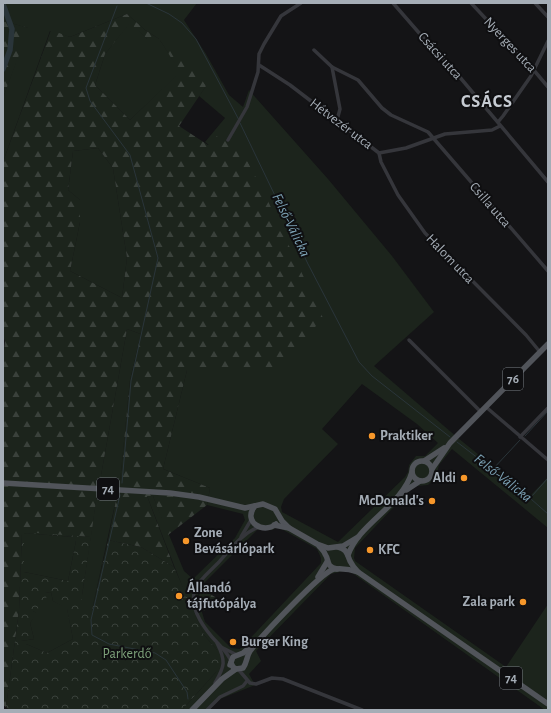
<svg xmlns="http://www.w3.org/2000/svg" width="551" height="713" viewBox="0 0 551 713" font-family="'Alegreya Sans',sans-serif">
	<defs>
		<pattern id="forest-firs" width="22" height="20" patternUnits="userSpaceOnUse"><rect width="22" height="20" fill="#1c241c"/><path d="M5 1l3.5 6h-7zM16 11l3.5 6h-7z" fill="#3a413b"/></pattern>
		<pattern id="park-crowns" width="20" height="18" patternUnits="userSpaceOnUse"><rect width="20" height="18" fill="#1c241c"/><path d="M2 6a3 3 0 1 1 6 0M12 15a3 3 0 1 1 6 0" fill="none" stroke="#3a413b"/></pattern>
	</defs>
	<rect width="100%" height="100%" fill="#141416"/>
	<g fill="#1c241c" fill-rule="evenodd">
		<path d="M3,3H197L184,20L206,54L229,95L243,107L249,90L328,179L392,256L434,312L374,366L458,438L530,496L548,477V528L452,449L439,465L436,477L428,485L417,486L409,491L355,548L354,558L355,561L506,667L548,604V710H545L348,570L331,574L256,651L261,661L249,674L255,685L220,699L209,710H182L216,672L217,650L204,635L184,591L147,496H153L184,571L193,579L235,538L245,520L243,514L207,505L210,488L163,469L187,370H277L209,145L205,142L225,118L199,96L206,86L160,40L181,72L130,120L95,85L105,54L130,22L147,39H159L145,30L127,14L70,37L50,31L3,162V98L28,28L3,21ZM362,384L417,424L438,443L425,456H416L409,465L408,472L405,477L338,542L282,512L281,507L284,499L338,444L322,429ZM278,527L317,549L321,558V563L240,649L231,648L205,622L197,596L202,590L201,586L257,530H272Z"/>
		<path d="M98,148L113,168L127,258L122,298L70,271L80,222V200L68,190L73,151Z"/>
		<path d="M127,329L141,334L130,380L120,483L100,481Z"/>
		<path d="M97,494L117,495L92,610H82V595Z"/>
		<path d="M24,533L74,537L76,541L68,581L24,572Z"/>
		<path d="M51,592L53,601L67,608L73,639L47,653L26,644H21V641L34,639L30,623L36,613L33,611V609L45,593Z"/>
	</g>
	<g fill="url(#forest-firs)" fill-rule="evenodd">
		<path d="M127,14L145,30L167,44L189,62L206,86L179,126L208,145L220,133L230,140L237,141L267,199L323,318L277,370H187L163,469L210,488L207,505L168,535L153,496H147L174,567L141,547L108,540L117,495L97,494L91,537L22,533L19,611L6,707L3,705V360L5,341L3,336V162L51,30L70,37ZM130,23L147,39L160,40L180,72L130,120L95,85L105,54ZM98,148L113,168L127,258L122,298L70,271L80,222V200L68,190L73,151ZM127,329L141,334L130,380L120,482L100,481Z"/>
		<path d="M3,21L29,28L3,98Z"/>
		<path d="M204,589L209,592L210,594L215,597L217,600L214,603L207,601L206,603L208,608L204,611L199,595Z"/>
	</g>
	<path fill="url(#park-crowns)" fill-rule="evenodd" d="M24,532L91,537L82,595V610H92L108,540L141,547L174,567L204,635L217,650L220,657V664L216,672L182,710H9L6,707L19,611L22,533ZM24,533L74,537L73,540L76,541L68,581L24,572ZM51,592L53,601L67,609L73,639L47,653L26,644H21V641L34,639L30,623L37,613L33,611V609L41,608L47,600L45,593Z"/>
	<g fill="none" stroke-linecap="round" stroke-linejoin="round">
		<g stroke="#2a353a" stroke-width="1">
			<path d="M146,3L169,14L182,23L196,39L239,120"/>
			<path d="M117,6L86,88L90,101L130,155L158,258L131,381L122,483"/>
			<path d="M240,123L308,264L359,362L372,376L450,437"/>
			<path d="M525,436L548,411"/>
			<path d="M457,442L531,499L548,514"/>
			<path d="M493,469L520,440"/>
			<path d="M120,495L91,620L92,635L109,644L155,653L166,660L187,692L188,699"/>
			<path d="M531,499L532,496L548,478"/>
		</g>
		<path stroke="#2a353a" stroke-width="5.5" d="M3,4L12,29L10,50L3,69"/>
		<g stroke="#35363b" stroke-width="3.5">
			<path d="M393,3L427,42L458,75L548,182"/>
			<path d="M471,3L532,68L548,87"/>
			<path d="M535,3L548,17"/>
			<path d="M314,50L332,67L358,80L382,108L391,115L428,132L548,271"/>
			<path d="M259,65L290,85L379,153L406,148L445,134L492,130L500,126"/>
			<path d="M332,67L340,109L337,120"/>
			<path d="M498,122L503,116L531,76L548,41"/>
			<path d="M228,140L247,107L258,72L259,54L264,44L281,16L301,3"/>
			<path d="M379,153L381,162L398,195L425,233L526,335L540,352"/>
			<path d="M409,340L481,412"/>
			<path d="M486,407L548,460"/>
			<path d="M520,437L548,408"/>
			<path d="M241,537L251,520"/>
			<path d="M223,648L237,655"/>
			<path d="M231,661C227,651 219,645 212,637C206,630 201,623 197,614C186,589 202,579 218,563C230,550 242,533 259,527"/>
			<path d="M238,669L250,683L256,684L272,678L283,679L362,710"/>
			<path d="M215,683C225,666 226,661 217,643"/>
			<path d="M207,710L220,697L243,686L247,681"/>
		</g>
		<g stroke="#51545a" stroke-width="5.5">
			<circle cx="422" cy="471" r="10"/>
			<path d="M424,461L444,448"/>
			<path d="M432,469L450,443L548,344"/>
			<path d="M3,483L170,493L199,497L245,508L263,504L275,509L282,521L289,528"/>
			<path d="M402,493L420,481"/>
			<path d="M255,506C242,521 263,535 276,524"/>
			<path d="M274,525L289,528L317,544L328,548L343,546L358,537"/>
			<path d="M319,546C321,548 324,551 325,554C330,561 325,566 337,569"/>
			<path d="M338,547C347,549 347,554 350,561C352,565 355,569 358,572"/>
			<path d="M348,555C359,523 402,506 412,472"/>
			<path d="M318,577L327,562"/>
			<path d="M231,663L233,667L236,669L243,668C247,663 246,658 250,651C260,638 321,572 334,569C343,568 350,569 358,572L548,704"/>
			<path d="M230,665L233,657L243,653L252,646"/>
			<path d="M192,710L222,679L236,669"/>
		</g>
	</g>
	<g fill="#f7972a" stroke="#0f0f11" stroke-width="1.5">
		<circle cx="372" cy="436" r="4"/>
		<circle cx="464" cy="478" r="4"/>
		<circle cx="432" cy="501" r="4"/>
		<circle cx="186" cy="541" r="4"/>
		<circle cx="370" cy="550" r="4"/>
		<circle cx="179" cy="596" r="4"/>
		<circle cx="523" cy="602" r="4"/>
		<circle cx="233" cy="642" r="4"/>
	</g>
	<g text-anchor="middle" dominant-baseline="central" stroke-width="4" stroke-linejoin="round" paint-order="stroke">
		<g fill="#0f0f11" stroke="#787e84" stroke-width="1">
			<rect x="503" y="368" width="20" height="22" rx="3"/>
			<rect x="97" y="478" width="22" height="22" rx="3"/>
			<rect x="500" y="667" width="22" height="22" rx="3"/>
		</g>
		<g font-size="13" font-weight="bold" fill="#a5adb6">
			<text x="513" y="379">76</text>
			<text x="108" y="489">74</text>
			<text x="511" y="678">74</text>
		</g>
		<g font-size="14" fill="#a5adb6" stroke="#0f0f11">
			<text transform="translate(510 45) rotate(47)">Nyerges utca</text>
			<text transform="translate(440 56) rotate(48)">Csácsi utca</text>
			<text transform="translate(341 124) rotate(37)">Hétvezér utca</text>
			<text transform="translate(490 205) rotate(49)">Csilla utca</text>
			<text transform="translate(450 259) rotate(46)">Halom utca</text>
		</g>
		<g font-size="14" font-weight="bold" fill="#a5adb6" stroke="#0f0f11" text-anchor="start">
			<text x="380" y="436">Praktiker</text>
			<text x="456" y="478" text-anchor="end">Aldi</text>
			<text x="424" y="501" text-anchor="end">McDonald's</text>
			<text x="194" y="533">Zone<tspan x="194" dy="16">Bevásárlópark</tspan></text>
			<text x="378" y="550">KFC</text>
			<text x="187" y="588">Állandó<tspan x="187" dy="16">tájfutópálya</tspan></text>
			<text x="515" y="602" text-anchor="end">Zala park</text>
			<text x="241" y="642">Burger King</text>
		</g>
		<g font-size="14" fill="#7ea27b" stroke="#0f0f11">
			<text x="127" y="654">Parkerdő</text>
		</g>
		<g font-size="15" font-style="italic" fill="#7ba0b3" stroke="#0f0f11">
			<text transform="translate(291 225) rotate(64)">Felső-Válicka</text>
			<text transform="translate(503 478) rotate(38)">Felső-Válicka</text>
		</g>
		<g font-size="18" font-weight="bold" letter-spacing="1" fill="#c6cbd2" stroke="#0f0f11">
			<text x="487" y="102">CSÁCS</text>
		</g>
	</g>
	<rect width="551" height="713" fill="none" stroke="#a5adb6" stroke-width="8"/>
</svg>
